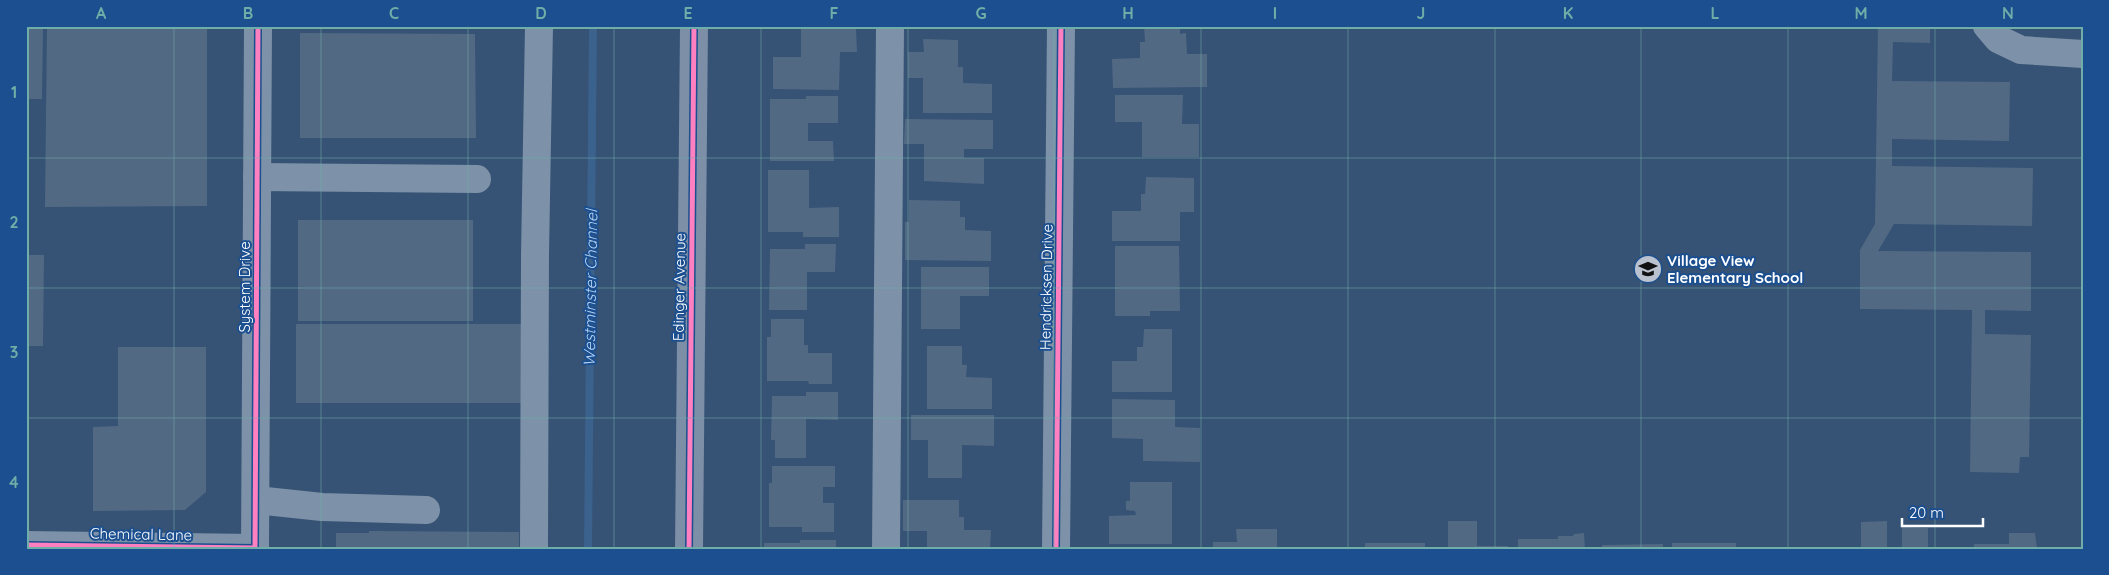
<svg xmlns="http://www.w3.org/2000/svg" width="2109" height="575" viewBox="0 0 2109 575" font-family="Quicksand,sans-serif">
	<rect width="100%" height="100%" fill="#365274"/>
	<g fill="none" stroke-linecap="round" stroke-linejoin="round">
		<path stroke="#3b618d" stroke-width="8" d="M588,549L593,26"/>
	</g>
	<g fill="#526984">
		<path d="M26,26H43L42,99H26Z"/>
		<path d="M47,26H207V206L45,207Z"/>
		<path d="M1144,26H1180V34L1186,33L1187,54H1207V87L1113,88L1112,59L1140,58V42H1145Z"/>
		<path d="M1878,26H1930V43L1893,42L1892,81L2010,82L2009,141L1892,139V166L2033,168L2032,226L1894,224L1878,251L2031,252V311L1985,310V334L2031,335L2029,457H2020L2019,473L1970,472L1972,310L1860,309V250L1875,224Z"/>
		<path d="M801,28H856L857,52H840L839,90L773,89V57H801Z"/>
		<path d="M300,33L475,34L476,138H300Z"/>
		<path d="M923,39L958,40V67H963V83L992,84V113H923V78H908V52H924Z"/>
		<path d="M1115,95H1183L1182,124H1199V157H1142V122H1115Z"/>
		<path d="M806,96H838V123H808V141H833L834,161H770V99H806Z"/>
		<path d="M905,119L993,120V149H964V158H984V184L924,181V144H904Z"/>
		<path d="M768,170H809V208L839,207V237H803V232H768Z"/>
		<path d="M1146,177L1194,178V212H1180V241H1112V211H1141V194H1145Z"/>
		<path d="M909,200L960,201V217H965V230L991,231V261L905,260V222H909Z"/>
		<rect x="298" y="220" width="175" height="101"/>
		<path d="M805,244H836L835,272H807V310H769L770,249H805Z"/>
		<path d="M1115,246H1179L1180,311H1150V316H1115Z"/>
		<path d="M26,255H44L43,346H26Z"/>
		<path d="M921,267H989V296H960V329H921Z"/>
		<path d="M771,319H804V345H808V353H832V384H809L808,381H767V337H771Z"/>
		<path d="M296,324H523L522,403H296Z"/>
		<path d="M1144,329H1172V392H1112V361H1137V347H1143Z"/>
		<path d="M927,346H962V365H967L966,377L992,378V409H927Z"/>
		<path d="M118,347H206V492L185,510L93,511V427L118,426Z"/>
		<path d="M806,392H838V420L806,419V458H775V440H771L772,396H806Z"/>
		<path d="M1112,399L1175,400V427L1200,428V462L1143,461V439L1112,438Z"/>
		<path d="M911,415H994V446L962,445V478H928V440H911Z"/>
		<path d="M772,466H835V487H823V503H834V532H802V527H769V483H772Z"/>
		<path d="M1130,482H1172V544H1109V516L1136,515L1135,511L1126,510V501H1130Z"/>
		<path d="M903,500H959V517H964V530H991L990,549H927V531H903Z"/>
		<path d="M1448,521H1477V546H1508V549H1448Z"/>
		<path d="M1887,521V549H1861V522Z"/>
		<path d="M1902,527L1928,528V549H1902Z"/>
		<path d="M1236,529H1277V549H1213V542H1237Z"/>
		<path d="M369,531L519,532V549H336V533H369Z"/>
		<path d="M1584,533L1585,549H1518V539H1558V536H1573L1574,534Z"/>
		<path d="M2009,533H2035L2037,549H1974V544H2009Z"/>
		<path d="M800,540H836V549H764V543H800Z"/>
		<rect x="1365" y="543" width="60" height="6"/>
		<rect x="1672" y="543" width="64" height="6"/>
		<path d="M1663,544V549H1602V545Z"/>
		<rect x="1295" y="547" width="63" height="2"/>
	</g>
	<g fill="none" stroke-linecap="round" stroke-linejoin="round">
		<g stroke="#7d92a8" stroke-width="28">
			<path d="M1987,26L1998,39L2021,50L2083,54"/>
			<path d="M257,177L477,179"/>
			<path d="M256,500L322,507L426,510"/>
			<path d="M26,545L255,548L258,26"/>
			<path d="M534,549L535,255L539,26"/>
			<path d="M886,549L890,26"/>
			<path d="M1056,549L1061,26"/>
		</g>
		<path stroke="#7d8ea7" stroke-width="28" d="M689,549L694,26"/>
		<defs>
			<g id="cycleway">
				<path d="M26,545L255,548L258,26"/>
				<path d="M689,549L694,26"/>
				<path d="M1056,549L1061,26"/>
			</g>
		</defs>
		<use href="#cycleway" stroke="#1b4f8f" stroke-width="8"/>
		<use href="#cycleway" stroke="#ff80c0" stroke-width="5"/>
	</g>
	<path fill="none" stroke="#6fada8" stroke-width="1" stroke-opacity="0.55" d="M174,26V549M321,26V549M468,26V549M614,26V549M761,26V549M908,26V549M1054,26V549M1201,26V549M1348,26V549M1495,26V549M1641,26V549M1788,26V549M1935,26V549M26,158H2083M26,288H2083M26,418H2083"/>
	<defs>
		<symbol id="school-disc" viewBox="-11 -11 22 22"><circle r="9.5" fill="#b9c2ce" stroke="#1b4f8f"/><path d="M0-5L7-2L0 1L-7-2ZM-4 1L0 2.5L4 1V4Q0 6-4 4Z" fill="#111"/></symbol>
	</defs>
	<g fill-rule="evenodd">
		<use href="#school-disc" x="1632" y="253" width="32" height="32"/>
	</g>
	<g text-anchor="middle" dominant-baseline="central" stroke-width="4" stroke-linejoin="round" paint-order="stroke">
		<g font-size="15" font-weight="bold" fill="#fff" stroke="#1b4f8f" text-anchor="start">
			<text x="1667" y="260">Village View<tspan x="1667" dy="17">Elementary School</tspan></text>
		</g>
		<g font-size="15" fill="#fff" stroke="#1b4f8f">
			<text transform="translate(244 287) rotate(-90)">System Drive</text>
			<text transform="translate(679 287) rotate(-89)">Edinger Avenue</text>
			<text transform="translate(1046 287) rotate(-89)">Hendricksen Drive</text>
			<text transform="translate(141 534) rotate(1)">Chemical Lane</text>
		</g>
		<g font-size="16" font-style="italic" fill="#b5d3f5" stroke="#1b4f8f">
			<text transform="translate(590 288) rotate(-89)">Westminster Channel</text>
		</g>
	</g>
	<rect width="2109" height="575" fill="none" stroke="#1b4f8f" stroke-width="55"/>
	<path d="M1902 518v8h81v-8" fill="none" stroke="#ffffff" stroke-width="2.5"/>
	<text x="1909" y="518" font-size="15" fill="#ffffff" stroke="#1b4f8f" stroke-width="4" paint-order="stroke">20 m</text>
	<rect x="28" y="28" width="2054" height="520" fill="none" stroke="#6fada8" stroke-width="2"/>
	<g font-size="16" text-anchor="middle" font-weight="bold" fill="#6fada8">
		<text x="101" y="19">A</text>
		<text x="248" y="19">B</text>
		<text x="394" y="19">C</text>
		<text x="541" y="19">D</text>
		<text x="688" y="19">E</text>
		<text x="834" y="19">F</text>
		<text x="981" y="19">G</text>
		<text x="1128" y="19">H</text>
		<text x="1275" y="19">I</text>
		<text x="1421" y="19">J</text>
		<text x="1568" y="19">K</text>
		<text x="1715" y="19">L</text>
		<text x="1861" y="19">M</text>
		<text x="2008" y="19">N</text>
		<text x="14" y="98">1</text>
		<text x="14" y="228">2</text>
		<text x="14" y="358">3</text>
		<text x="14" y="488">4</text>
	</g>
</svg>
